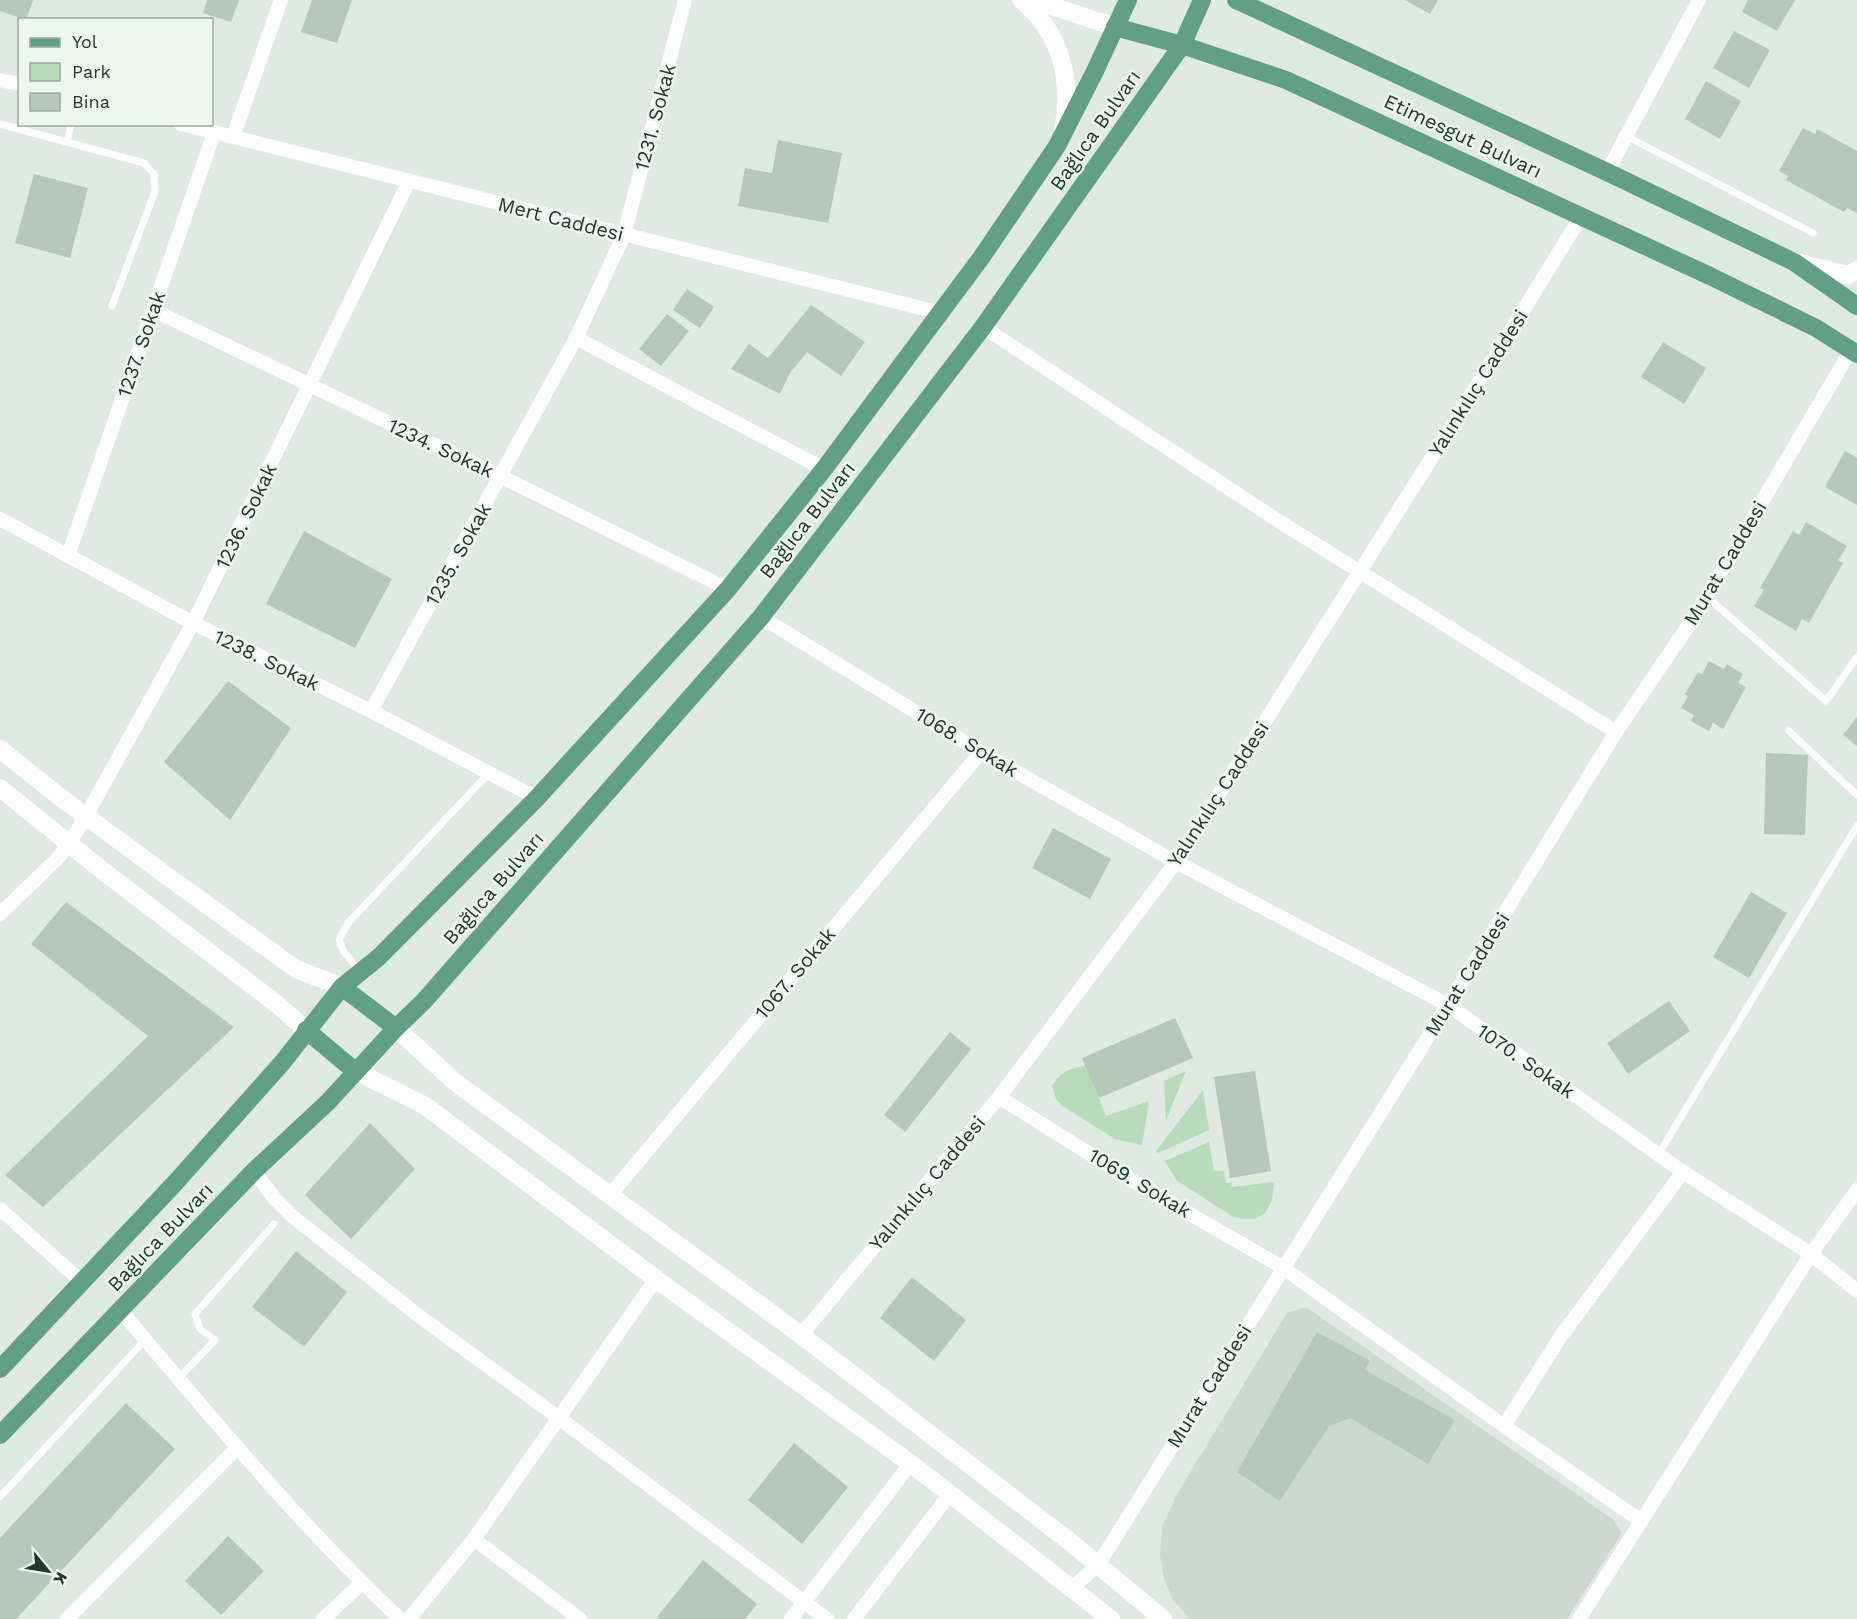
<svg xmlns="http://www.w3.org/2000/svg" width="1857" height="1619" viewBox="0 0 1857 1619" font-family="'Work Sans',sans-serif">
	<rect width="100%" height="100%" fill="#deeae3"/>
	<path fill="#ccd9d2" d="M1306,1307L1614,1520L1622,1533L1567,1619H1190L1173,1600L1164,1579L1160,1555L1162,1527L1177,1494L1287,1313Z"/>
	<g fill="#b7dbbb">
		<path d="M1086,1065L1106,1116L1149,1101L1142,1145L1115,1139L1061,1105L1056,1099L1052,1086C1062,1070 1068,1070 1086,1065Z"/>
		<path d="M1186,1071L1166,1120L1164,1081Z"/>
		<path d="M1203,1090L1209,1130L1158,1153L1156,1151Z"/>
		<path d="M1209,1142L1214,1171H1224L1226,1183H1231L1232,1187L1274,1182L1272,1200L1265,1213L1255,1219H1242L1232,1216L1176,1180L1165,1161Z"/>
	</g>
	<g fill="#b6c7be">
		<path d="M0,0H33L26,20L0,11Z"/>
		<path d="M207,0H239L231,22L203,13Z"/>
		<path d="M312,0H352L337,43L301,32Z"/>
		<path d="M1405,0H1438L1430,14Z"/>
		<path d="M1748,0H1795L1777,31L1742,12Z"/>
		<path d="M1734,31L1770,50L1749,88L1713,68Z"/>
		<path d="M1706,81L1741,101L1720,139L1685,119Z"/>
		<path d="M1803,128L1815,134L1817,129L1857,151V213L1847,208L1844,212L1786,180L1788,176L1779,171Z"/>
		<path d="M778,140L842,153L828,223L738,206L745,168L772,173Z"/>
		<path d="M34,174L88,188L70,258L15,243Z"/>
		<path d="M687,289L714,307L700,328L673,310Z"/>
		<path d="M811,305L865,342L841,376L807,352L790,373L780,394L731,369L749,344L768,358Z"/>
		<path d="M667,314L689,331L661,366L639,349Z"/>
		<path d="M1663,342L1706,368L1684,404L1641,377Z"/>
		<path d="M1845,451L1857,458V505L1825,487Z"/>
		<path d="M1806,522L1847,546L1838,560L1843,563L1809,623L1802,619L1796,631L1754,606L1764,590L1760,588L1793,531L1799,535Z"/>
		<path d="M304,531L392,579L355,648L266,604Z"/>
		<path d="M1709,661L1724,669L1727,664L1743,674L1738,683L1746,687L1723,729L1713,723L1709,731L1691,721L1694,715L1681,708L1688,696L1685,694L1698,672L1702,674Z"/>
		<path d="M228,681L291,728L230,820L164,762Z"/>
		<path d="M1857,717V746L1843,735Z"/>
		<path d="M1766,753L1808,755L1805,835L1764,834Z"/>
		<path d="M1053,828L1111,859L1090,899L1032,868Z"/>
		<path d="M1751,892L1787,913L1749,978L1713,957Z"/>
		<path d="M66,902L234,1027L43,1207L5,1175L148,1036L31,944Z"/>
		<path d="M1669,1001L1690,1031L1628,1074L1607,1043Z"/>
		<path d="M1175,1018L1193,1058L1099,1098L1082,1058Z"/>
		<path d="M950,1032L971,1049L905,1132L884,1115Z"/>
		<path d="M1255,1071L1271,1171L1230,1178L1214,1077Z"/>
		<path d="M370,1123L415,1169L351,1239L305,1195Z"/>
		<path d="M296,1251L347,1292L304,1347L252,1307Z"/>
		<path d="M912,1277L966,1320L934,1361L880,1318Z"/>
		<path d="M1317,1332L1370,1361L1365,1370L1455,1420L1428,1464L1350,1418L1329,1426L1280,1501L1237,1472Z"/>
		<path d="M126,1403L175,1449L16,1619H0V1538Z"/>
		<path d="M794,1443L848,1487L802,1544L748,1500Z"/>
		<path d="M228,1536L264,1571L221,1615L185,1581Z"/>
		<path d="M703,1560L757,1604L745,1619H660L657,1617Z"/>
	</g>
	<g fill="none" stroke-linecap="round" stroke-linejoin="round">
		<g stroke="#fff" stroke-width="7">
			<path d="M0,124L144,163L154,174L155,191L112,306"/>
			<path d="M1626,136L1813,233"/>
			<path d="M67,142L71,124"/>
			<path d="M1706,596L1826,701L1857,657"/>
			<path d="M1789,731L1857,795"/>
			<path d="M359,970L344,952L339,940L348,923L489,773"/>
			<path d="M1658,1155L1857,826"/>
			<path d="M178,1379L215,1340L200,1329L195,1314L274,1224"/>
			<path d="M0,1497L145,1340"/>
		</g>
		<g stroke="#fff" stroke-width="14">
			<path d="M0,80L20,84"/>
			<path d="M181,124L941,313"/>
			<path d="M233,137L281,0"/>
			<path d="M1607,172L1699,0"/>
			<path d="M153,310L500,476L728,589"/>
			<path d="M983,327L1271,516L1616,732"/>
			<path d="M576,338L824,469"/>
			<path d="M0,519L193,623L371,711L537,798"/>
			<path d="M68,556L214,133"/>
			<path d="M761,617L981,752L1176,862L1448,1005L1683,1172L1811,1254L1857,1291"/>
			<path d="M371,711L576,338L624,235L685,0"/>
			<path d="M0,914L58,858L69,844L86,816L193,623L409,181"/>
			<path d="M999,1097L1133,1181L1282,1267L1504,1426L1641,1521"/>
			<path d="M254,1171L274,1198L292,1216L419,1316L559,1418L827,1619"/>
			<path d="M610,1195L981,752"/>
			<path d="M0,1209L82,1282"/>
			<path d="M121,1311C211,1417 299,1524 400,1619"/>
			<path d="M801,1335L999,1097L1176,862L1448,432L1582,215"/>
			<path d="M1504,1426L1561,1336L1683,1172"/>
			<path d="M474,1539L580,1619"/>
			<path d="M1071,1589L1098,1565L1448,1005L1616,732L1695,616L1851,350"/>
			<path d="M67,1619L237,1448"/>
			<path d="M323,1619L362,1583"/>
			<path d="M409,1619L474,1539L656,1279"/>
			<path d="M791,1619L911,1463"/>
			<path d="M854,1619L950,1494"/>
			<path d="M1579,1619L1811,1254L1857,1190"/>
		</g>
		<g stroke="#fff" stroke-width="18">
			<path d="M1021,0C1061,32 1073,81 1063,130"/>
			<path d="M1033,0L1115,27"/>
			<path d="M1795,262L1848,275L1857,270"/>
			<path d="M0,749L60,797L167,876L296,969L342,987"/>
			<path d="M0,788L98,867L278,1005L306,1030"/>
			<path d="M396,1028L455,1082L801,1335L1069,1541L1163,1619"/>
			<path d="M355,1071L424,1105L656,1279L914,1466L1111,1619"/>
		</g>
		<g stroke="#639f87" stroke-width="18">
			<path d="M1236,0L1607,172L1794,262L1857,306"/>
			<path d="M1115,27L1182,45L1286,80L1710,276L1816,328L1857,354"/>
			<path d="M342,987L396,1028"/>
			<path d="M306,1030L355,1071"/>
			<path d="M0,1369L175,1183L282,1063L342,987L379,957L537,798L728,589L824,469L981,258L1057,146L1095,71L1128,0"/>
			<path d="M0,1435L254,1171L328,1102L396,1028L424,1001L761,617L983,327L1182,45L1202,0"/>
		</g>
	</g>
	<g text-anchor="middle" dominant-baseline="central" stroke-width="5" stroke-linejoin="round" paint-order="stroke">
		<g font-size="20" fill="#20392f" stroke="#eef6f1">
			<text transform="translate(655 117) rotate(-75)">1231. Sokak</text>
			<text transform="translate(1095 130) rotate(-55)">Bağlıca Bulvarı</text>
			<text transform="translate(1463 136) rotate(25)">Etimesgut Bulvarı</text>
			<text transform="translate(561 219) rotate(14)">Mert Caddesi</text>
			<text transform="translate(141 344) rotate(-71)">1237. Sokak</text>
			<text transform="translate(1478 383) rotate(-58)">Yalınkılıç Caddesi</text>
			<text transform="translate(441 448) rotate(25)">1234. Sokak</text>
			<text transform="translate(246 516) rotate(-64)">1236. Sokak</text>
			<text transform="translate(807 520) rotate(-52)">Bağlıca Bulvarı</text>
			<text transform="translate(458 554) rotate(-61)">1235. Sokak</text>
			<text transform="translate(1725 563) rotate(-59)">Murat Caddesi</text>
			<text transform="translate(267 660) rotate(26)">1238. Sokak</text>
			<text transform="translate(967 742) rotate(31)">1068. Sokak</text>
			<text transform="translate(1218 794) rotate(-57)">Yalınkılıç Caddesi</text>
			<text transform="translate(493 888) rotate(-49)">Bağlıca Bulvarı</text>
			<text transform="translate(795 973) rotate(-50)">1067. Sokak</text>
			<text transform="translate(1467 974) rotate(-58)">Murat Caddesi</text>
			<text transform="translate(1526 1061) rotate(35)">1070. Sokak</text>
			<text transform="translate(927 1183) rotate(-50)">Yalınkılıç Caddesi</text>
			<text transform="translate(1140 1183) rotate(31)">1069. Sokak</text>
			<text transform="translate(160 1237) rotate(-46)">Bağlıca Bulvarı</text>
			<text transform="translate(1209 1386) rotate(-58)">Murat Caddesi</text>
		</g>
	</g>
	<rect x="18" y="18" width="195" height="108" fill="#eef6f1" stroke="#9caaa3" stroke-width="1.5"/>
	<rect x="30" y="38" width="30" height="9" fill="#639f87" stroke="#9caaa3" stroke-width="1.5"/>
	<text x="72" y="48" font-size="18" fill="#20392f">Yol</text>
	<rect x="30" y="63" width="30" height="18" fill="#b7dbbb" stroke="#9caaa3" stroke-width="1.5"/>
	<text x="72" y="78" font-size="18" fill="#20392f">Park</text>
	<rect x="30" y="93" width="30" height="18" fill="#b6c7be" stroke="#9caaa3" stroke-width="1.5"/>
	<text x="72" y="108" font-size="18" fill="#20392f">Bina</text>
	<g transform="translate(48 1571) rotate(120)" stroke="#eef6f1" stroke-width="4.5" paint-order="stroke">
	<path d="M0-4.5L10 22L0 15L-10 22Z" fill="#20392f"/>
	<text y="-9" font-size="16" font-weight="bold" text-anchor="middle" fill="#20392f">K</text>
	</g>
</svg>
